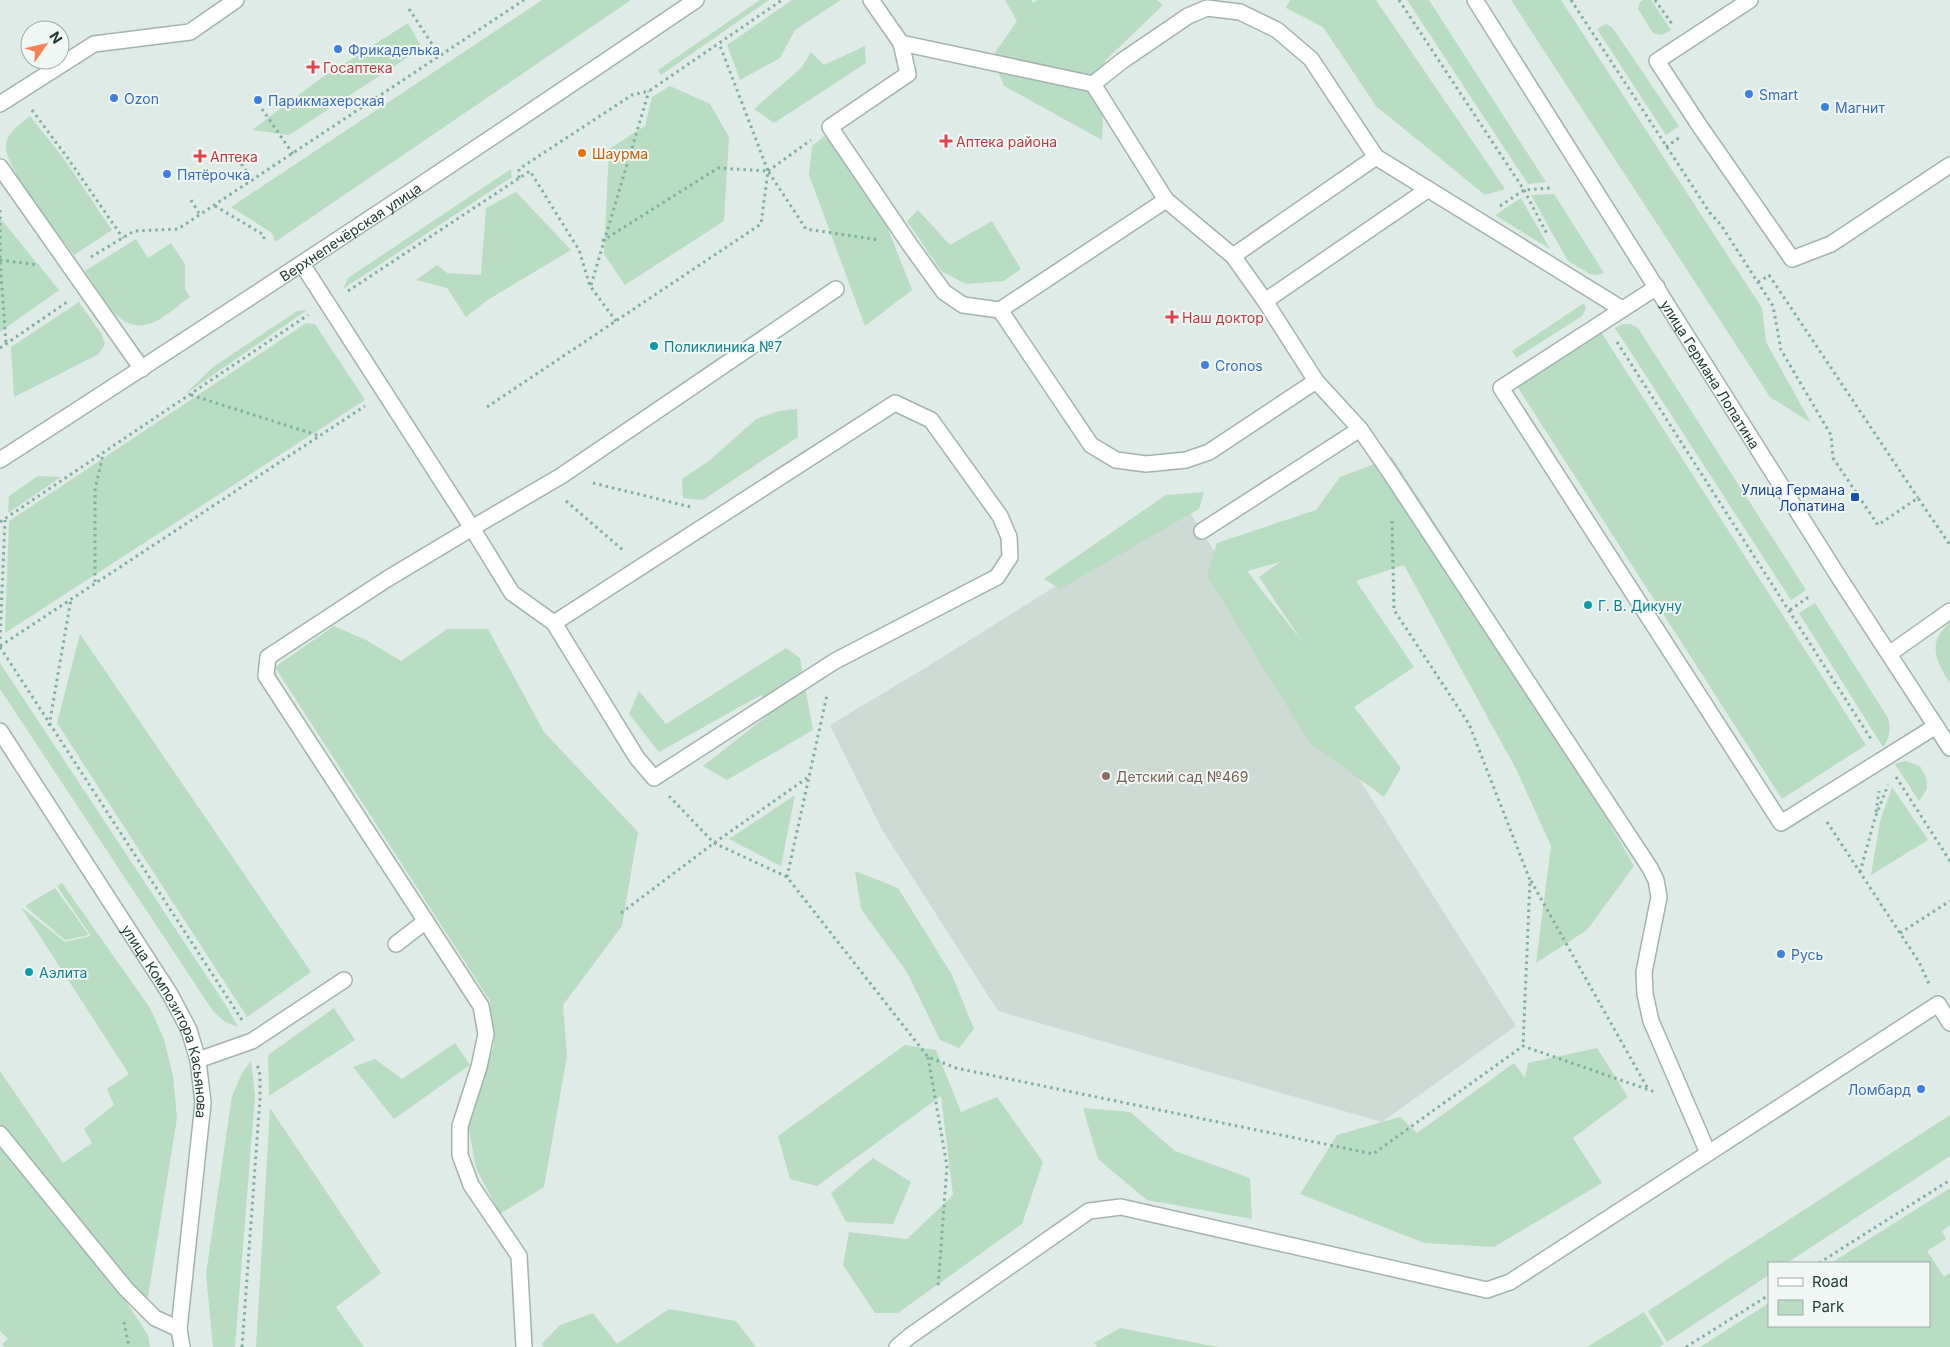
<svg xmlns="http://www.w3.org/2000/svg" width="1950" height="1347" viewBox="0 0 1950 1347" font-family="Inter,sans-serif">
	<rect width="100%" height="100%" fill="#dfebe6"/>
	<path fill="#cedbd5" d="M1185,505L1516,1026L1382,1122L998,1011L881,828L830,725L925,668Z"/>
	<g fill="#b8ddc3" fill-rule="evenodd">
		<path d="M542,0H631L275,242L272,233L231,207Z"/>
		<path d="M760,0H769L661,75L658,70Z"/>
		<path d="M792,0H841L795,30L780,58L740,80L727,45Z"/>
		<path d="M1005,0H1031L1033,3L1037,0H1157L1163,5L1105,61L1102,140L1004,86L992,57L1017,21Z"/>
		<path d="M1290,0H1376L1505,189L1485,195L1376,106L1323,27L1286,8Z"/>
		<path d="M1407,0H1429L1546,182L1528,184Z"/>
		<path d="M1511,0H1561L1762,308L1766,342L1811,423L1770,397Z"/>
		<path d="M1643,0H1651L1671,30L1662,35L1653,33L1638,9L1640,2Z"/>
		<path d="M408,23L422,48L289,135L252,130L320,79Z"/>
		<path d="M1606,24L1612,27L1679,126L1666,135L1597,29Z"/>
		<path d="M865,46L866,63L774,123L754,109L802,67L811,52L824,65Z"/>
		<path d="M670,86L710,104L729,137L724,221L625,285L604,254L609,149L645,126L652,97Z"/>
		<path d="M30,116L64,159L112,230L74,255C58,233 7,171 6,148C5,134 20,124 30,116Z"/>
		<path d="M829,132L883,216L912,290L865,326L809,175L812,146Z"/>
		<path d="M511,169L512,177L343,289L348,278Z"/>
		<path d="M516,192L571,250L486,301L466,317L447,288L416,280L437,265L447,273L481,275L486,208Z"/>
		<path d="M1554,194L1604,273L1596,275L1590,274L1568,261L1531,195Z"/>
		<path d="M1521,198L1550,249L1495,215Z"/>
		<path d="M918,210L950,245L992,221L1021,269L1004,281L966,284L941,271L907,221Z"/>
		<path d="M0,218L59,290L0,332Z"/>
		<path d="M136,239L148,258L171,243L185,264V289L190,297C178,305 165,318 152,323C118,336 101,294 85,271Z"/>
		<path d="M79,302L102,335L105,344L99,354L14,397L11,347Z"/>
		<path d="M1584,303L1586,308L1582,316L1516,358L1512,351Z"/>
		<path d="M307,310L184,395L213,367L297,311Z"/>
		<path d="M306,323L315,324L365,400L5,633L9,521Z"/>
		<path d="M1623,324H1630L1638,328L1806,590L1791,600L1615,328Z"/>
		<path d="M1601,332L1866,745L1782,799L1517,386Z"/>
		<path d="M797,409L798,437L703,500L683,498L682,479L709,461L756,419L779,411Z"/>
		<path d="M1392,457L1460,562L1634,866L1587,930L1536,963L1551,846L1516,769L1404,565L1356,581L1414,667L1354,707L1401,768L1384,797L1309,742L1207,576L1217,543L1316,510L1340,477ZM1280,562L1259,577L1304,644L1247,571Z"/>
		<path d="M38,476L61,477L8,513L9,496Z"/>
		<path d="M1204,492L1199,509L1060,589L1044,579L1166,495Z"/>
		<path d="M1815,603L1888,718C1891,730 1890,737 1883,747L1799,613Z"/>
		<path d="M1950,623V683C1936,662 1926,642 1950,623Z"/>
		<path d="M334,626L366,640L401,661L447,629H488L544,732L638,832L622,926L563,1005L567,1056L544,1187L500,1214L476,1168L468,1125L494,1045L490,1001L275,667Z"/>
		<path d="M80,634L311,972L247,1017L57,723Z"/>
		<path d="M786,648L800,658L813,730L727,780L703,766L772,712L761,695L659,752L629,714L639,691L666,724Z"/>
		<path d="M0,663L227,1007L238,1027L225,1022L213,1011L0,689Z"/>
		<path d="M1905,761L1920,766L1926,777L1927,789L1919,801L1895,764Z"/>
		<path d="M1892,787L1928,840L1871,875L1880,821Z"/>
		<path d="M795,795L781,866L729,839Z"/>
		<path d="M855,871L898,888L952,975L974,1029L959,1048L940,1040L907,972L861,909Z"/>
		<path d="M62,883L150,1008L164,1039L173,1076L177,1118L148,1297L138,1295L0,1127V1071L63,1163L92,1143L84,1129L114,1105L107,1089L129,1074L21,907L65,942L91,936L57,886Z"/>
		<path d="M55,888L89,935L65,940L25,906Z"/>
		<path d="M334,1008L355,1040L269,1096L268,1055Z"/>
		<path d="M455,1043L470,1065L394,1119L353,1067L375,1059L402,1079Z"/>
		<path d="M905,1045L936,1050L961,1112L997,1097L1043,1162L1022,1224L898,1313H875L843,1265L849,1232L907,1239L953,1195L941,1096L817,1186L790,1179L778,1136Z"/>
		<path d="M1597,1048L1628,1097L1573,1138L1602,1183L1494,1247L1424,1243L1300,1194L1337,1135L1400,1117L1417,1133L1514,1063L1525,1078L1528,1063Z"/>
		<path d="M251,1061L255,1096L235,1347H213L206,1274L232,1096L242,1073Z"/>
		<path d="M270,1108L381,1273L336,1307L364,1347H256Z"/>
		<path d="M1083,1108L1130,1112L1175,1151L1250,1178L1252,1219L1147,1200L1098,1159Z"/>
		<path d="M1950,1115V1156L1787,1263H1769V1275L1667,1342L1648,1311Z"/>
		<path d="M0,1146L125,1300L148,1335L150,1347H5L2,1344L8,1339L0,1331Z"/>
		<path d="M873,1158L911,1182L893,1224L846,1222L831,1193Z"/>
		<path d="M1950,1188V1225L1942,1231L1946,1239L1927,1251L1944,1277L1950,1273V1347H1700L1769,1303V1326H1929V1263H1831Z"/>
		<path d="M669,1309L736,1321L756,1347H544L542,1344L560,1325L593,1313L617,1344Z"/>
		<path d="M1644,1312L1664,1344L1660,1347H1587Z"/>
		<path d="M1120,1328L1218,1347H1097L1094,1343Z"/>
	</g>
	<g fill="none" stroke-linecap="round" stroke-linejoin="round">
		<defs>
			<g id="service">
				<path d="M871,0L901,43L1093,84L1166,200L1233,256L1376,157L1622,309"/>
				<path d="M1750,0L1657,61L1699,125L1792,259L1831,244L1950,165"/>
				<path d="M901,43L908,74L830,127L910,245L944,292L963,305L1000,310L1166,200"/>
				<path d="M1093,84L1122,61L1188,16L1207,8L1240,12L1277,30L1311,59L1376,157"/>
				<path d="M0,104L94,44L190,32L236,0"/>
				<path d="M1233,256L1265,301L1316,381L1360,429L1391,474L1650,868L1656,880L1659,897L1644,972L1645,994L1651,1021L1708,1153"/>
				<path d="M302,264L472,528L387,579L268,657L266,676L481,1006L486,1034L479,1067L460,1126V1155L471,1185L519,1256L524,1347"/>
				<path d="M1657,287L1501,388L1781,823L1936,726"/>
				<path d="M1265,301L1427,190"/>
				<path d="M1000,310L1091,445L1116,460L1146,464L1186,460L1209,452L1316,381"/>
				<path d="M1202,531L1360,429"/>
				<path d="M554,623L637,758L654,778L835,661L997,577L1010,557L1009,537L1000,516L931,420L895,403L554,623L512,593L472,528L561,476L836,289"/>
				<path d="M1889,654L1950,611"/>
				<path d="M396,944L426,921"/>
				<path d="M198,1060L252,1041L344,980"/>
				<path d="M0,1134L126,1289L155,1318L179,1329"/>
				<path d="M897,1347L910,1336L1089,1211L1121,1207L1487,1290L1510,1282L1938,1004L1950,1023"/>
			</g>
			<g id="minor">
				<path id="s1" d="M1475,0L1840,579L1950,748"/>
				<path d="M0,167L142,369"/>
				<path id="s2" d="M0,731L170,994L189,1030L198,1060L203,1103L179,1329L182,1347"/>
			</g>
			<g id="tertiary">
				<path id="s3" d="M0,460C234,309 466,156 696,0"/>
			</g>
		</defs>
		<use href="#service" stroke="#a2b3ad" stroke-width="18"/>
		<use href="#minor" stroke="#a2b3ad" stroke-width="18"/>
		<use href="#tertiary" stroke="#a2b3ad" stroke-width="18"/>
		<g stroke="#7fafa2" stroke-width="3" stroke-dasharray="2.5 4" stroke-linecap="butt">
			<path d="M1399,0L1524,190L1547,234"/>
			<path d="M1571,0L1710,213L1721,225L1773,306L1781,350L1831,435L1833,458L1878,525L1918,498L1950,545"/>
			<path d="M1655,0L1672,24"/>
			<path d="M409,9L440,56"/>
			<path d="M262,109L293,154"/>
			<path d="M32,110L67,157L123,238"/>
			<path d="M1666,147L1680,137"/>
			<path d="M234,153L253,181"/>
			<path d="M768,171L811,140"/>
			<path d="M519,178V169L632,95L649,91L782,0"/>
			<path d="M191,200L200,215"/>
			<path d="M215,206L264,235V241"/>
			<path d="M1500,206L1524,190L1550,188"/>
			<path d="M0,210V260L6,344"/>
			<path d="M602,241L718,168L768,171L806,229L879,240"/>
			<path d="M91,257L134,231L178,229L524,0"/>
			<path d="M0,260L39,265"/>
			<path d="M1769,275L1918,498"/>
			<path d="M1758,282L1770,275"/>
			<path d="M591,285L649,91"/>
			<path d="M348,291L530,171L579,250L590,286L616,321"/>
			<path d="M1617,342L1871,739"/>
			<path d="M0,348L67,302"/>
			<path d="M191,395L320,436"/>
			<path d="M487,407L761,224L768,171L719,43"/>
			<path d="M593,483L691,507"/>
			<path d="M566,501L624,551"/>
			<path d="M1392,521L1394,610L1469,724L1530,880L1523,1046"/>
			<path d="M0,522L308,315"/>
			<path d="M95,582V490L103,454"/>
			<path d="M1790,610L1810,596"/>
			<path d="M0,639L5,520"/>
			<path d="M0,646L365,406"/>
			<path d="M0,647L242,1020"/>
			<path d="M49,726L71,599"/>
			<path d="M1896,777L1950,861"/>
			<path d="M669,796L714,843L787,877L928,1057L956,1068L1373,1154L1523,1046L1655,1092"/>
			<path d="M1876,812L1879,791"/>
			<path d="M1827,822L1919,962L1929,984"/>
			<path d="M1860,872L1875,818L1888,785"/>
			<path d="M787,877L827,695"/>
			<path d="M1531,881L1648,1089"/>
			<path d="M621,913L714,843L807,778"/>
			<path d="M1900,933L1950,901"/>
			<path d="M928,1057L947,1166L938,1287"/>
			<path d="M1819,1263L1950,1180"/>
			<path d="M124,1322L129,1347"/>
			<path d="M242,1347L260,1098V1075L257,1064"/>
			<path d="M1686,1347L1769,1295"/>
		</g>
		<use href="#service" stroke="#fff" stroke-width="15"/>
		<use href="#minor" stroke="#fff" stroke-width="15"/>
		<use href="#tertiary" stroke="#fff" stroke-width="15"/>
	</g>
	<g fill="#3f7fe0" stroke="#f0f7f4" stroke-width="2">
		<circle cx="338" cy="49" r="5"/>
		<circle cx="1749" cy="94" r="5"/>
		<circle cx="114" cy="98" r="5"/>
		<circle cx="258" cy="100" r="5"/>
		<circle cx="1825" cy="107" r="5"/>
		<circle cx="167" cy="174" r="5"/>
		<circle cx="1205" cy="365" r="5"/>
		<circle cx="1781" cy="954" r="5"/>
		<circle cx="1921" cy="1089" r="5"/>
	</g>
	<g fill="#e0444e" stroke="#f0f7f4" stroke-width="2">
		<path d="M310.5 59.5h5v5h5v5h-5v5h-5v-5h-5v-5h5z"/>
		<path d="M943.5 133.5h5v5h5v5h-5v5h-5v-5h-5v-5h5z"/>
		<path d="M197.5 148.5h5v5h5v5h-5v5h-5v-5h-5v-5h5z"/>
		<path d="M1169.5 309.5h5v5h5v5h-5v5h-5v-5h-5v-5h5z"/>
	</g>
	<circle fill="#e8710a" stroke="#f0f7f4" stroke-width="2" cx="582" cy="153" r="5"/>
	<g fill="#0f9aa8" stroke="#f0f7f4" stroke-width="2">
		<circle cx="654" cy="346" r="5"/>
		<circle cx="1588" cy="605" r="5"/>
		<circle cx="29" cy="972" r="5"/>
	</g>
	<rect fill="#1a4fb4" stroke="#f0f7f4" stroke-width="2" x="1850" y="492" width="10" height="10" rx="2.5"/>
	<circle fill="#8d6e63" stroke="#f0f7f4" stroke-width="2" cx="1106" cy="776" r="5"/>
	<g text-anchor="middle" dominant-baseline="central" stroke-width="4" stroke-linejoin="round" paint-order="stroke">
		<g font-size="14" fill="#366cbe" stroke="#f0f7f4" text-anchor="start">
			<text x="348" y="49">Фрикаделька</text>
			<text x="1759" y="94">Smart</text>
			<text x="124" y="98">Ozon</text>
			<text x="268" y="100">Парикмахерская</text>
			<text x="1835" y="107">Магнит</text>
			<text x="177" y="174">Пятёрочка</text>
			<text x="1215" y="365">Cronos</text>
			<text x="1791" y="954">Русь</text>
			<text x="1911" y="1089" text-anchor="end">Ломбард</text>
		</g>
		<g font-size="14" fill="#be3a42" stroke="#f0f7f4" text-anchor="start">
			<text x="323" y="67">Госаптека</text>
			<text x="956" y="141">Аптека района</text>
			<text x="210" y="156">Аптека</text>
			<text x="1182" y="317">Наш доктор</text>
		</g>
		<g font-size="14" fill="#c56008" stroke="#f0f7f4" text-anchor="start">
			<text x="592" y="153">Шаурма</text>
		</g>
		<g font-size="14" fill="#203b35" stroke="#f0f7f4">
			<text stroke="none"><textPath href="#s3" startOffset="418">Верхнепечёрская улица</textPath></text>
			<text stroke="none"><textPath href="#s1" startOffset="442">улица Германа Лопатина</textPath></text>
			<text stroke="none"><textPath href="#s2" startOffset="338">улица Композитора Касьянова</textPath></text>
		</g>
		<g font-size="14" fill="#0d838f" stroke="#f0f7f4" text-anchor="start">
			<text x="664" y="346">Поликлиника №7</text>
			<text x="1598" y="605">Г. В. Дикуну</text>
			<text x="39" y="972">Аэлита</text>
		</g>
		<g font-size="14" fill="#164399" stroke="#f0f7f4" text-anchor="end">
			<text x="1845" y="489">Улица Германа<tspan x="1845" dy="16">Лопатина</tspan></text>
		</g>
		<g font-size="14" fill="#785e54" stroke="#f0f7f4" text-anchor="start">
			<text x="1116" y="776">Детский сад №469</text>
		</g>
	</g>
	<rect x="1768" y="1262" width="162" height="65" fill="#f0f7f4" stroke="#9daca8"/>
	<rect x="1778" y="1278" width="25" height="8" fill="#ffffff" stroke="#9daca8"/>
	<text x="1812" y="1287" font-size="15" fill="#203b35">Road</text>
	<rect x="1778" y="1300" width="25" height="15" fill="#b8ddc3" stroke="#9daca8"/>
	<text x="1812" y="1312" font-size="15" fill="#203b35">Park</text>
	<g transform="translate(45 45) rotate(56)"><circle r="24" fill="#f0f7f4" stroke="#9daca8"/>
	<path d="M0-4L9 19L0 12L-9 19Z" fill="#f48254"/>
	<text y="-8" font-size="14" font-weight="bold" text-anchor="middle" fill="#203b35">N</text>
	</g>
</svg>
